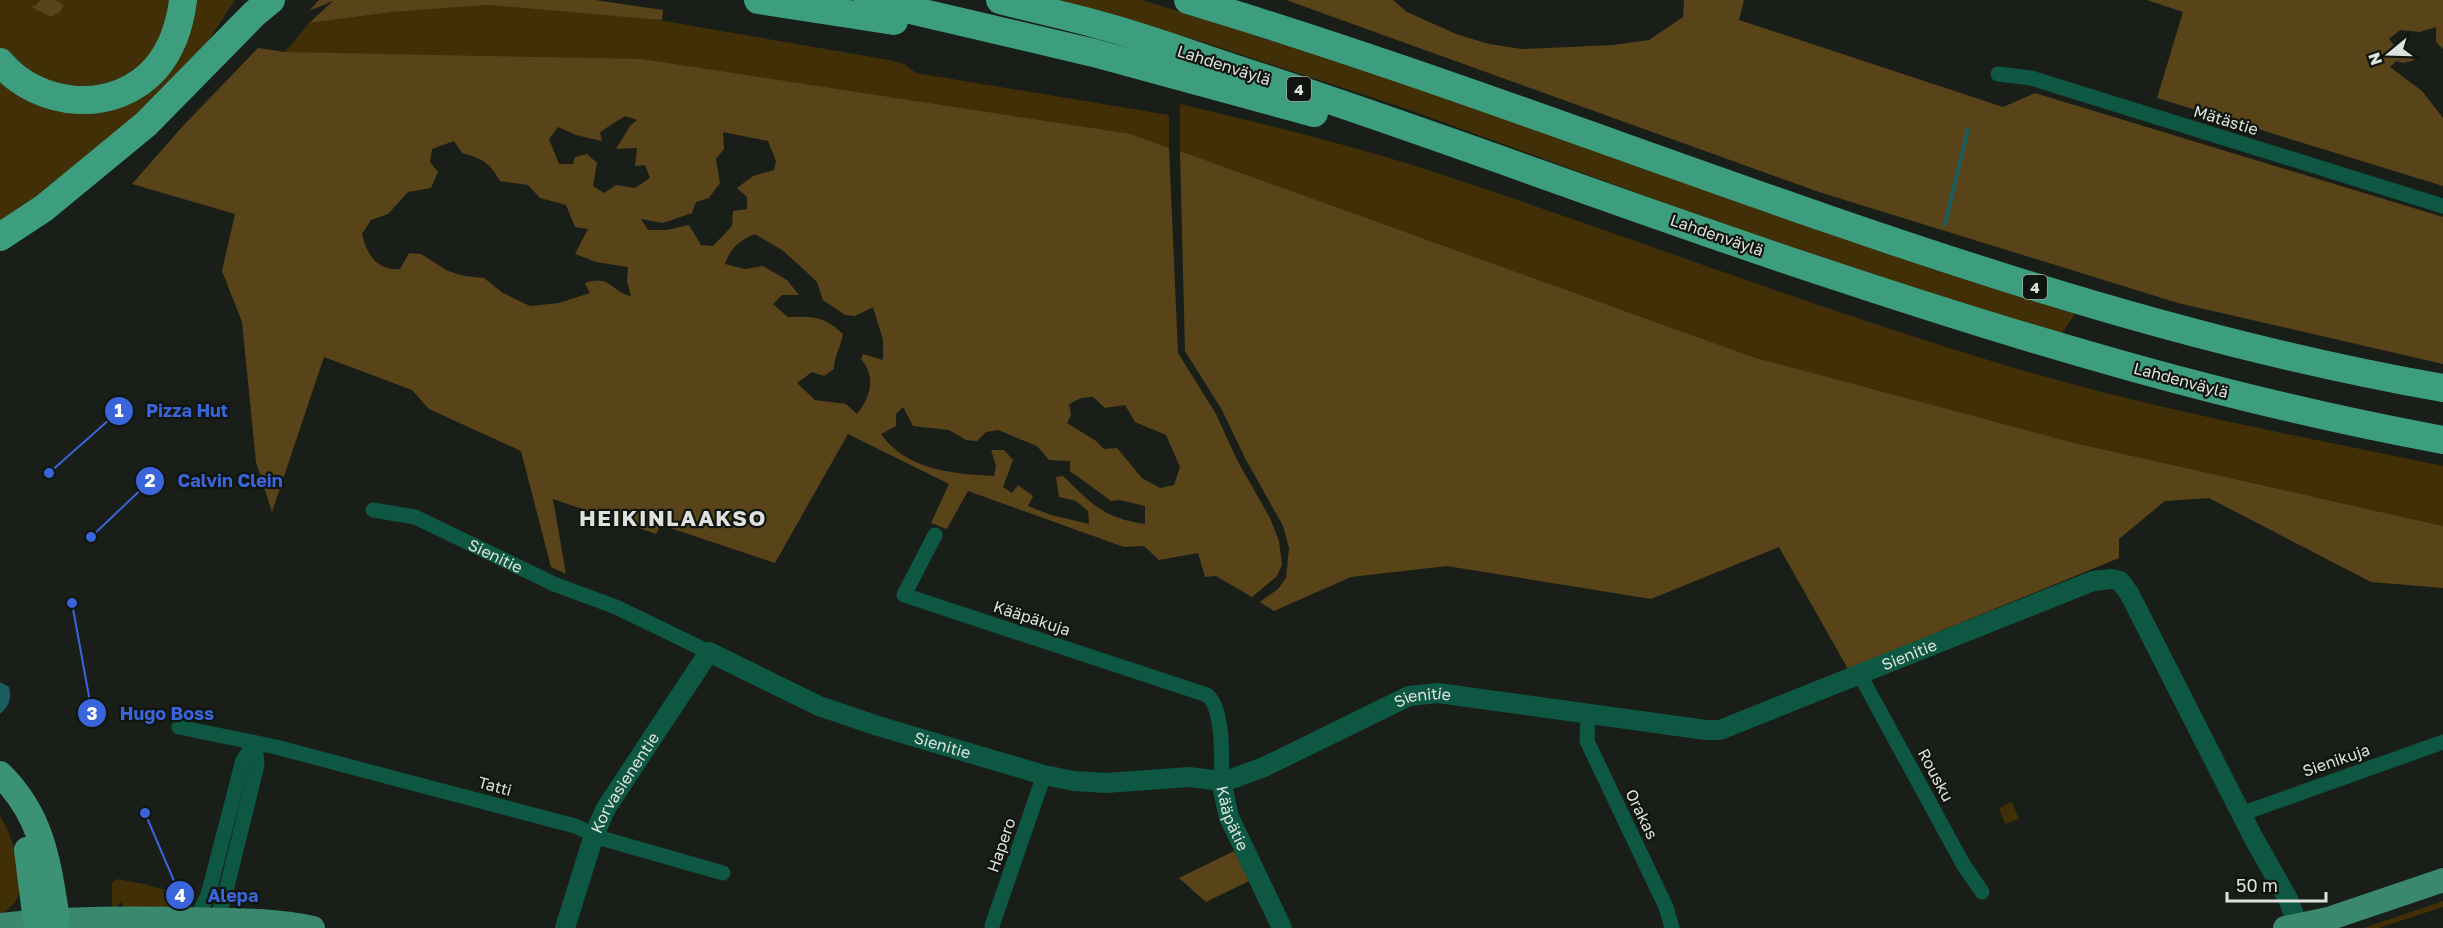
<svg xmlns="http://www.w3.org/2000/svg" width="2443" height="928" viewBox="0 0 2443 928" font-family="'Golos Text',sans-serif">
	<rect width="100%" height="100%" fill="#191e18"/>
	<g fill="#402f07">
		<path d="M0,0H175L171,28L130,79L61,91L3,52L0,47Z"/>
		<path d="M193,0H235L205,46L147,108L0,229V73L122,102Z"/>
		<path d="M1058,0H1142L1184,13L1461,101L1783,218L1935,270L2075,314L2061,335L1769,241L1404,108L1206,43Z"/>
		<path d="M488,5L647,18L889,60L904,64L916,73L1169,115V148L1131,134L285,52L309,23L393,12Z"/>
		<path d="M1180,104C1261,123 1343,143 1422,168C1619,232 1813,308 2011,367C2153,409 2298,436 2443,466V526L2075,443L1753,357L1180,151Z"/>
		<path d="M2012,802L2019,819L2005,824L1999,808Z"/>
		<path d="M0,816C11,833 23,869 20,889C19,901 10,909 0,914Z"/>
		<path d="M117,879L144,884L197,899L180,909L124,907L121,902L116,908H112V883Z"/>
		<path d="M2443,901V907L2379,928H2363Z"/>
	</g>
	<g fill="#594419" fill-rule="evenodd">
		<path d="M41,0H55L64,5L60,12L51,17L31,7L36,5Z"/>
		<path d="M319,0H595L663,10L662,20L488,5L393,12L309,23L333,1L309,11Z"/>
		<path d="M1286,0H1393L1407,12L1456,34L1489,44L1522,49L1613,45L1649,40L1683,17L1684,0H1744L1739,20L2003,107L2035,93L2443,217V364L2178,303L1819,192Z"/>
		<path d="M2147,0H2443V49L2436,42V27L2420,32L2400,30L2389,39L2399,51L2415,60L2403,63L2396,61L2390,67L2422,91L2443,118V186L2157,98L2183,12Z"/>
		<path d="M258,48L285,52L641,59L1131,134L1169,148L1178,353L1216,414L1237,460L1270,518L1279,541L1282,565L1277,576L1252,597L1216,576L1205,577L1198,553L1159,560L1144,546L1124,547L968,491L947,529L931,523L949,484L848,434L775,563L661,525L656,534L553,499L566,574L551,567L521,451L429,409L412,390L324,357L272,512L256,462L242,322L222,271L235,214L132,184L182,127ZM625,116L637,120L630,126L616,149L637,148L635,166L645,165L650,178L635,188L616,185L604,193L593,186L597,163L587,154L575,157L573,164H559L549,139L558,127L576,135L602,141L600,132ZM723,132L768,141L776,161L774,170L753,176L737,188L747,197V209L733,211L732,226L713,246L701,245L689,225L666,230H648L641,219L663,223L692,213L696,202L709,198L720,183L716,159L724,149ZM454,141L462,153C483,159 489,162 500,181L528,185L540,198L566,205L575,227L588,229L575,254L596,262L628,267L627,281L631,296C610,292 612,274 585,283L590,293L559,303L530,306L503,293L484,278L464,276L448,271L421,254L409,253L400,269C377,271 367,255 362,234L371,220L388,214L408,192L431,188L438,172L430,162L432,149ZM755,234L782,250L800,266L817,282L823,300L845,315L855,316L873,307L883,340V360L863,354L861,359C876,376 871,397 857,414L846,404L815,400L797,383L812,372L824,376L834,369C834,356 841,347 843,334C824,316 814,316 788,317L773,304L782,295H799L787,280L763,266L745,269L725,264C730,248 740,240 755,234ZM1093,397L1105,408L1125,405L1135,422L1166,435L1180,467L1174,485L1160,488L1142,478L1117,448L1104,449L1096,441L1067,423L1071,415L1069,404L1081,398ZM903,407L913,426L949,430L966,440L977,441L986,432L998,430L1037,446L1049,460L1070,461V471L1111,501L1120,500L1145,506V524C1103,518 1092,504 1063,476L1056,477L1059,497L1076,501L1088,511L1089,524L1051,515L1028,506L1033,496L1018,485L1012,493L1003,487L1013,460L1004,450H991L996,466L994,476C953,474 906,470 881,434L896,426V414Z"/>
		<path d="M1180,151L1753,357L2075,443L2443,526V588L2371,582L2209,498L2165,501L2119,539V558L1848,669L1779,547L1651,599L1447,566L1351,577L1274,611L1260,602L1278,589L1286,578L1289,548L1283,526L1245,458L1222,410L1185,351Z"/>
		<path d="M1234,851L1249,881L1206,902L1179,878Z"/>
	</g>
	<path fill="#195d5f" d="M0,682L9,687C12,699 9,706 0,714Z"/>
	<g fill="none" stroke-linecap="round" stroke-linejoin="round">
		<path stroke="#195d5f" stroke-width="4" d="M1945,224L1968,129"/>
		<g stroke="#0d5743" stroke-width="15">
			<path d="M1998,74L2031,78L2443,206"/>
			<path id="s1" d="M373,510L415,517L554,584L616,607L709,652"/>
			<path d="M935,535L904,595L1207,695C1224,709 1222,759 1221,781"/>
			<path d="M1860,675L1963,864L1982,892"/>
			<path d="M1588,714L1587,741L1666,907L1672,928"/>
			<path d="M179,727L276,747L412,783L575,826L604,839L723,873"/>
			<path d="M2241,814L2443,742"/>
			<path d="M194,923L208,895L243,760L255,743"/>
			<path d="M214,925L224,899L257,765L255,743"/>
			<path d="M992,926L1044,775"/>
		</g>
		<g stroke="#0d5743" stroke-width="20">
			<path id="s2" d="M1221,781L1229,817L1282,928"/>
			<path id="s3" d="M565,928L594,835L606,808L709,652L819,706L878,726L1044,775L1074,781L1106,783L1189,777L1221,781L1234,778L1264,767L1409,696L1438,693L1706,730H1720L2093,581L2112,579L2120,581L2129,593L2253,837L2288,899L2299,928"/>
		</g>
		<g stroke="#3a886f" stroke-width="24">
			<path d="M0,925C62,918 122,918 184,919C227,920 271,919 313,928"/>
			<path d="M2285,928L2328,919L2443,880"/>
		</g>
		<g stroke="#3b9277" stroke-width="26">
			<path d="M0,774C43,816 48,863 57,919L52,928"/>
			<path d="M27,850L36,921L40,928"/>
		</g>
		<g stroke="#3c9d7f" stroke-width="28">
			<path d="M758,0L894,21"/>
			<path d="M868,0L1094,53L1314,113"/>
			<path d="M1000,0C1034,9 1069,16 1103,26C1147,38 1190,54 1233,68C1435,133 1633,210 1835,276C2034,342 2236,402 2443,440"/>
			<path d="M1188,0C1607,126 2009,312 2443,388"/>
			<path d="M0,62C38,108 115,115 156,68C172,49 180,25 183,0"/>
			<path d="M0,237L44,208L146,124L254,14L271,0"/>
		</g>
	</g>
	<g text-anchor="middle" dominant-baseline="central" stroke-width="4.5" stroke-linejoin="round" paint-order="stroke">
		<g fill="#10150f" stroke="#a0a49f" stroke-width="1.5">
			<rect x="1287" y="77" width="24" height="24" rx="4.5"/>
			<rect x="2023" y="275" width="24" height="24" rx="4.5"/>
		</g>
		<g font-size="15" font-weight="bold" fill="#dee1dd">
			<text x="1299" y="89">4</text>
			<text x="2035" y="287">4</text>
		</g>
		<g font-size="16" fill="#dee1dd" stroke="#10150f">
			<text transform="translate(1224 65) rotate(18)">Lahdenväylä</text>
			<text transform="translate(2226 120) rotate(17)">Mätästie</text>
			<text transform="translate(1717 235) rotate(19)">Lahdenväylä</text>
			<text transform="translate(2181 380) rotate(15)">Lahdenväylä</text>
			<text stroke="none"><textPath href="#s1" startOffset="132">Sienitie</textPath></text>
			<text transform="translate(1032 618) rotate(18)">Kääpäkuja</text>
			<text stroke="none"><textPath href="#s3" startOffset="1574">Sienitie</textPath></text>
			<text stroke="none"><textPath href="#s3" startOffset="1070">Sienitie</textPath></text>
			<text stroke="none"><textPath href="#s3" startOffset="566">Sienitie</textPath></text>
			<text transform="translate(2336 760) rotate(-19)">Sienikuja</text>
			<text transform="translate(1936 775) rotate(62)">Rousku</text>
			<text stroke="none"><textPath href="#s3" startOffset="158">Korvasienentie</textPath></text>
			<text transform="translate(495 786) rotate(15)">Tatti</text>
			<text transform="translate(1642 814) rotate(64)">Orakas</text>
			<text stroke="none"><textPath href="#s2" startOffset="39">Kääpätie</textPath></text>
			<text transform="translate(1001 845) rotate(-71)">Hapero</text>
		</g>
		<g font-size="22" font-weight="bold" letter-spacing="1.5" fill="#dee1dd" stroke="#10150f">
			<text x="673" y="517">HEIKINLAAKSO</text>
		</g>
	</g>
	<path fill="none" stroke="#3a64d9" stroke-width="2" d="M49 473L119 411M91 537L150 481M72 603L92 713M145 813L180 895"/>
	<g fill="#3a64d9" stroke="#10150f" stroke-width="2">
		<circle cx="49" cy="473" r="6"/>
		<circle cx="91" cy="537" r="6"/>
		<circle cx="72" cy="603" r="6"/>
		<circle cx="145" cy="813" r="6"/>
		<circle cx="119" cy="411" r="15"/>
		<circle cx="150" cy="481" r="15"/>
		<circle cx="92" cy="713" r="15"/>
		<circle cx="180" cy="895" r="15"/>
	</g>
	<g font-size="18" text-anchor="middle" font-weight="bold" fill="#fff">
		<text x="119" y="417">1</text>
		<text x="150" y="487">2</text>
		<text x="92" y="720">3</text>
		<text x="180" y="902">4</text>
	</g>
	<g font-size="18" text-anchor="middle" font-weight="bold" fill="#3a64d9" stroke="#10150f" stroke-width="4.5" stroke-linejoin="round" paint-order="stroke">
		<text x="187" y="417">Pizza Hut</text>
		<text x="230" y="487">Calvin Clein</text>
		<text x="167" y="720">Hugo Boss</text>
		<text x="233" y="902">Alepa</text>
	</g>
	<g transform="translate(2389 54) rotate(251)" stroke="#10150f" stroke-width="4.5" paint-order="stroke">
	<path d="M0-4.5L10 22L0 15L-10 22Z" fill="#dee1dd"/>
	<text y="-9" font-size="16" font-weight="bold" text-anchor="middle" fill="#dee1dd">N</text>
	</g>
	<path d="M2227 892v9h99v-9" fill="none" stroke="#dee1dd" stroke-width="3"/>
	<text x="2236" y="892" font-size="18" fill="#dee1dd" stroke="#10150f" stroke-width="4.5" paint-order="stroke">50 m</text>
</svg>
